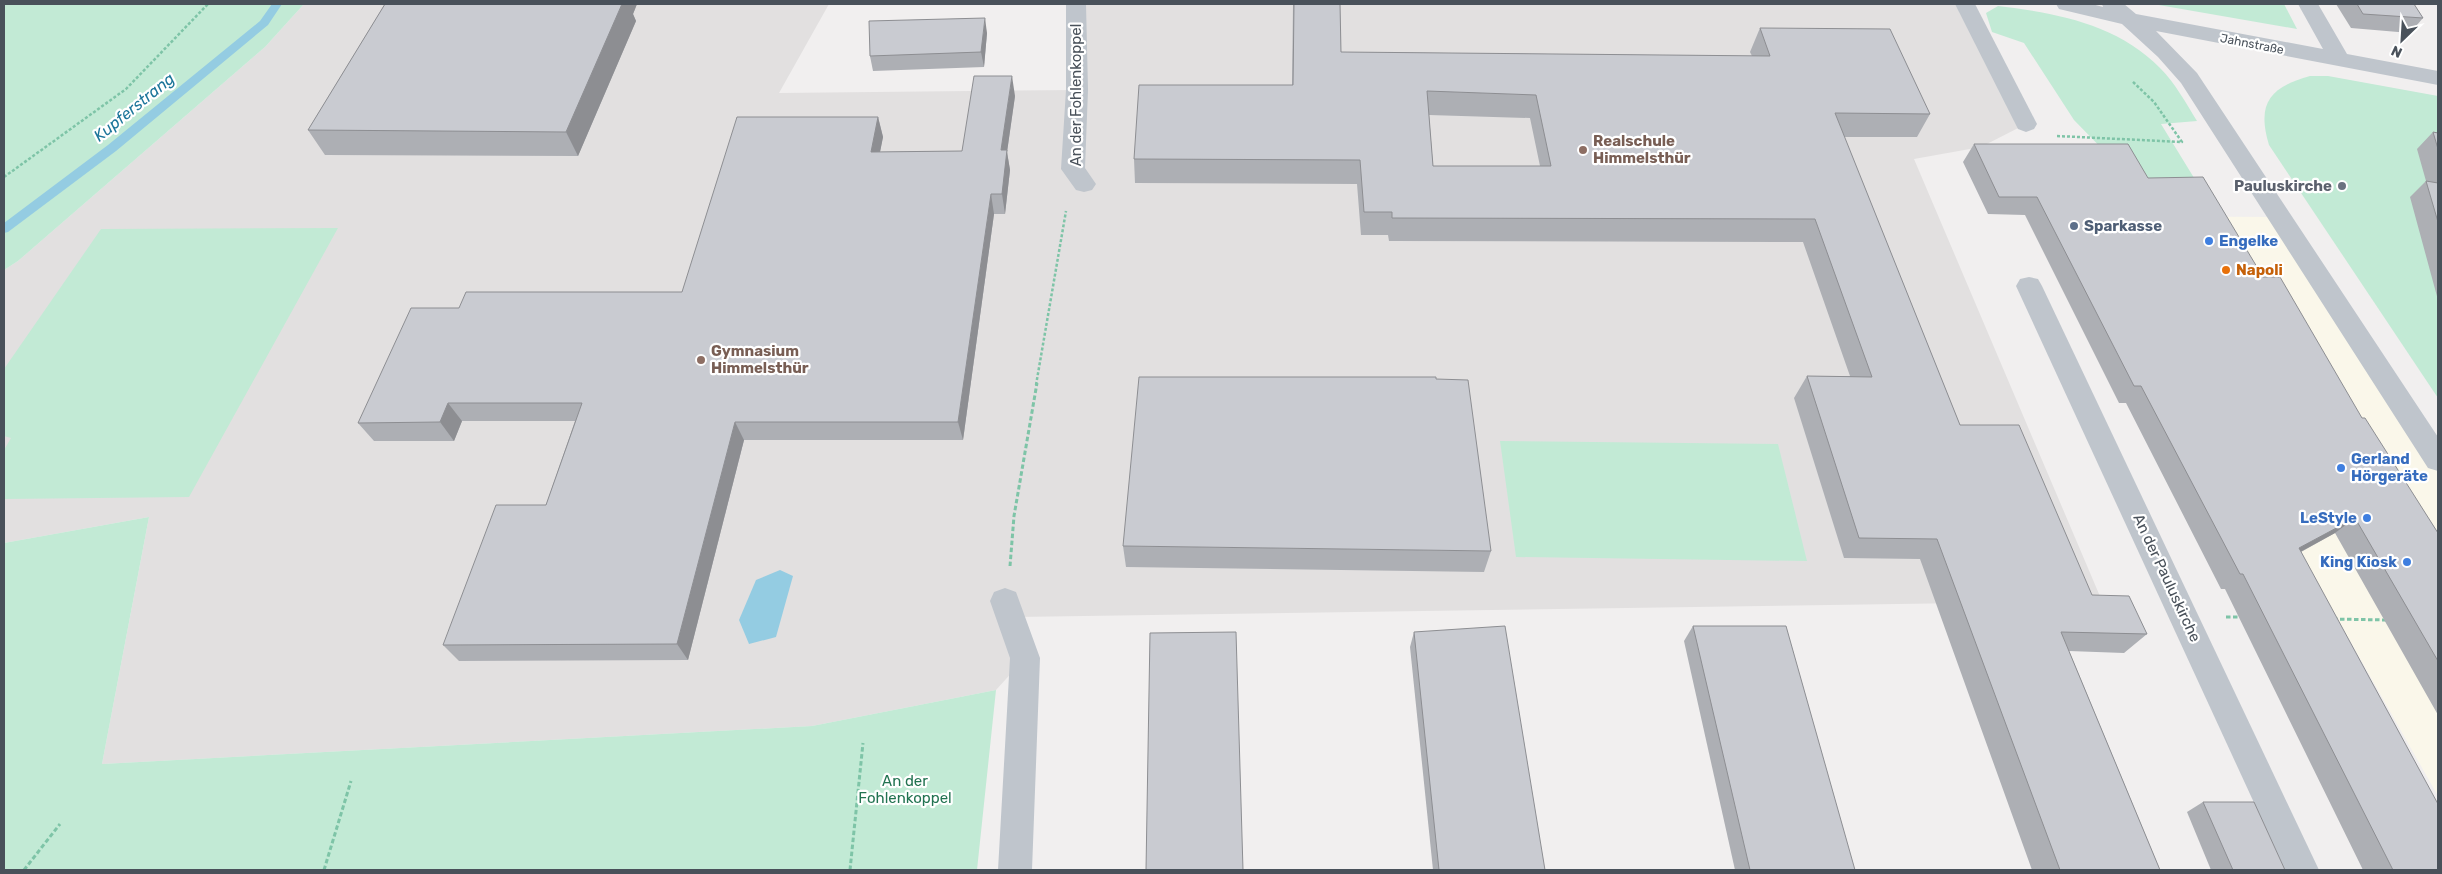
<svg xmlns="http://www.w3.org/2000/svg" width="2442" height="874" viewBox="0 0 2442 874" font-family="Rubik,sans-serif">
	<rect width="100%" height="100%" fill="#f1efef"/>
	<path fill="#faf7ea" d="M2109,216L2271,217L2438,470V796Z"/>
	<path fill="#e2e0e0" d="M304,4H829L779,93L1077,90L1076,4H1965L2026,124L1981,147L1914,159L2102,601L1011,617L1025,658L996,690L812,726L102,764L149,517L4,543V270L18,261L265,47Z"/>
	<g fill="#c2ead5">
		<path d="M4,4H304L265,47L18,261L4,270Z"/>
		<path d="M2153,4H2284L2297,29Z"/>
		<path d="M1998,6C2056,13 2117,24 2160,68C2175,83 2186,103 2197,121L2161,124L2218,217L2115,162L2074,120L2024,43L1992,32L1986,13Z"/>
		<path d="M2310,76H2328L2438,96V398L2269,145C2256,102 2271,87 2310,76Z"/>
		<path d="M338,228L189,497L4,499V450L11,438L4,436V369L101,229Z"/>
		<path d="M1500,441L1778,444L1807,561L1516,557Z"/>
		<path d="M149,517L102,764L812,726L996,690L977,870H4V543Z"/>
	</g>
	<path fill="#94cce2" d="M780,570L793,576L776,637L749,644L739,620L756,580Z"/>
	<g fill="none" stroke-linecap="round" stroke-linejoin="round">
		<path fill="#94cce2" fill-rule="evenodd" d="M272,4H282L268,25L116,151L8,232L4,233V223L108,145L260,21Z"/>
		<g stroke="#7ec4a7" stroke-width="2.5" stroke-dasharray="3 2" stroke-linecap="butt">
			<path d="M2057,136L2182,142L2154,102L2132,81"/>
			<path d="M4,177L126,89L208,4"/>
			<path d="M1036,385L1066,211"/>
		</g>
		<g stroke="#7ec4a7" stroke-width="3" stroke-dasharray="4.5 2.5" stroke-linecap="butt">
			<path d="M1010,566L1014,516L1037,383"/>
			<path d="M2226,617H2242"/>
			<path d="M2333,619L2387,620"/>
			<path d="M24,870L60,824"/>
			<path d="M324,870L351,781"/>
			<path d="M850,870L863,743"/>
		</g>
		<g fill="#bfc5cc" fill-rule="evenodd">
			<path d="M1066,4H1086L1088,90L1085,168L1096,184L1092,190L1084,192L1076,190L1061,169L1066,90Z"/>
			<path d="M1955,4H1975L2037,124L2034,129L2026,132L2018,129Z"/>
			<path d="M2056,4H2092L2103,7L2102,4H2124L2136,14L2323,49L2298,4H2318L2347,54L2438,71V85L2156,31L2197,73L2438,437V471L2428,468L2181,83L2158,57L2122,24L2059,9Z"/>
			<path d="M2029,277L2038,279L2042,286L2319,870H2285L2016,286L2020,279Z"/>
			<path d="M1005,588L1016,592L1040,658L1032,870H998L1010,658L990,601L994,592Z"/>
		</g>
	</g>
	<g fill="#adafb4" fill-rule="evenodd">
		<path d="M385,4H637L633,14L636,21L578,156L325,155L308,130Z"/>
		<path d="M1293,4H1340L1341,52L1752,56L1750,52L1760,28L1930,114L1917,137H1844L1960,425L2092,595L2147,634L2124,653L2069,651L2160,870H2032L1920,559L1844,558L1794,398L1807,376H1850L1803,242L1389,241L1388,235H1361L1357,184L1135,183L1134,159L1292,85ZM1429,115L1530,118L1540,166H1433Z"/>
		<path d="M2336,4H2414L2423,18L2410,33L2351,28Z"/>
		<path d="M987,33L984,67L873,71L870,56Z"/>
		<path d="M1015,96L1007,152L1010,170L1005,214H994L963,440H744L688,660L459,661L443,645L546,505L575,421H462L454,441H374L358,423L459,308L682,292L878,117L883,137L880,152L962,151Z"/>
		<path d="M2433,132L2438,133V300L2410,197L2426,181L2417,149Z"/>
		<path d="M1974,144L2148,178L2263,277L2362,418L2438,533V715L2335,533L2301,552L2438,870H2363L2225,589H2221L2126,403H2119L2025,215L1988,214L1963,162Z"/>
		<path d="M1123,546L1491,551L1484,572L1126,567Z"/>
		<path d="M1693,626L1855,870H1735L1684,641Z"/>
		<path d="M1414,632L1545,870H1433L1410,647Z"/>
		<path d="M2203,802L2285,870H2211L2187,812Z"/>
	</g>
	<g fill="#8d8e92">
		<path d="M622,4H637L633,14L636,21L578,156L566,132Z"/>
		<path d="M985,18L987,33L984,67L981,52Z"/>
		<path d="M1012,76L1015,96L1007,152L1010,170L1005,214L1002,194L1001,150Z"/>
		<path d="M878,117L883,137L876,172L871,152Z"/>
		<path d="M991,194L994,214L963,440L958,422Z"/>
		<path d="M448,403L462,421L454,441L440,422Z"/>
		<path d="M735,422L744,440L688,660L677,644Z"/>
		<path d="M2355,518L2335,533L2280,563L2299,548Z"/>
	</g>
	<g fill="#c9cbd1" stroke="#8d8e92" fill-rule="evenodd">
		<path d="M385,4H622L566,132L308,130Z"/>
		<path d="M1294,4H1340L1341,52L1770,56L1760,28L1890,29L1930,114L1835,113L1960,425H2019L2092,595L2129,596L2147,634L2061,632L2160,870H2060L1937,539L1859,538L1807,376L1872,377L1815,219L1392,218V212H1364L1360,160L1134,159L1139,85H1293ZM1427,91L1536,95L1551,166H1433Z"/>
		<path d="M2357,4H2414L2423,18L2363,14Z"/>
		<path d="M985,18L981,52L870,56L869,21Z"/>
		<path d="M974,76H1012L1001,150H1007L1002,194H991L958,422H735L677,644L443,645L496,505H546L582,403H448L440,422L358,423L411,308H459L466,292H682L737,117H878L871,152L962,151Z"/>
		<path d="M2433,132L2438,133V149Z"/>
		<path d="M1974,144H2128L2148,178L2203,177L2263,277H2280L2362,418H2365L2438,533V661L2355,518L2299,548L2438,804V870H2393L2243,574H2240L2141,386H2134L2037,197H1999Z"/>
		<path d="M2426,181L2438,183V222Z"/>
		<path d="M1139,377H1436V379L1468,380L1491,551L1123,546Z"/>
		<path d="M1505,626L1545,870H1439L1414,632Z"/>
		<path d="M1693,626H1786L1855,870H1750Z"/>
		<path d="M1236,632L1243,870H1146L1150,633Z"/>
		<path d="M2203,802H2254L2285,870H2233Z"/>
	</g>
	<g fill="#8d6e63" stroke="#fff" stroke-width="2">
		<circle cx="1583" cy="150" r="5"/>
		<circle cx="701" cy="360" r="5"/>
	</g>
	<circle fill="#6b7280" stroke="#fff" stroke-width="2" cx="2342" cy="186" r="5"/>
	<circle fill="#5c6f8a" stroke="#fff" stroke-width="2" cx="2074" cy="226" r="5"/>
	<g fill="#3f7fe0" stroke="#fff" stroke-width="2">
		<circle cx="2209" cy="241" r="5"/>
		<circle cx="2341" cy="468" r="5"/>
		<circle cx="2367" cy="518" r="5"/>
		<circle cx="2407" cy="562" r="5"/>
	</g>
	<circle fill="#e8710a" stroke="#fff" stroke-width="2" cx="2226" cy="270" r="5"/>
	<g text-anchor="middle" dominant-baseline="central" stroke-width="4.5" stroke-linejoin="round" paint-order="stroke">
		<g font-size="12" fill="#49515a" stroke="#fff">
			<text transform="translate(2252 44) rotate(11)">Jahnstraße</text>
		</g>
		<g font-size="15" fill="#49515a" stroke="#fff">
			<text transform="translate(1076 95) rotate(-90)">An der Fohlenkoppel</text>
			<text transform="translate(2167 578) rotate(65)">An der Pauluskirche</text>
		</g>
		<g font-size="15" font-weight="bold" fill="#785e54" stroke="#fff" text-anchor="start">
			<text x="1593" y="141">Realschule<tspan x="1593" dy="17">Himmelsthür</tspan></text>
			<text x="711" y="351">Gymnasium<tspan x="711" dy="17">Himmelsthür</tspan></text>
		</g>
		<g font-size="15" font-weight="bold" fill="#5b616d" stroke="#fff" text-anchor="end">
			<text x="2332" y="186">Pauluskirche</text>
		</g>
		<g font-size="15" font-weight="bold" fill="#4e5e75" stroke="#fff" text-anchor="start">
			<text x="2084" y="226">Sparkasse</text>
		</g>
		<g font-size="15" font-weight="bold" fill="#366cbe" stroke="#fff" text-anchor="start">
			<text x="2219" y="241">Engelke</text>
			<text x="2351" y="459">Gerland<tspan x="2351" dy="17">Hörgeräte</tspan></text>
			<text x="2357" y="518" text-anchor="end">LeStyle</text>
			<text x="2397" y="562" text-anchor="end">King Kiosk</text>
		</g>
		<g font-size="15" font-weight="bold" fill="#c56008" stroke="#fff" text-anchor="start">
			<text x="2236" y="270">Napoli</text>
		</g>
		<g font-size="15" fill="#227351" stroke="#fff">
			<text x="905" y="781">An der<tspan x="905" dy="17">Fohlenkoppel</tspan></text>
		</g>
		<g font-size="16" font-style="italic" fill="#1c759a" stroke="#fff">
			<text transform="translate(134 107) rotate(-39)">Kupferstrang</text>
		</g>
	</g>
	<rect width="2442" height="874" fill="none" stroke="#49515a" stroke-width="10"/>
	<g transform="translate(2402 40) rotate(205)" stroke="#ffffff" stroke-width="4" paint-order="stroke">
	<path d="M0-4L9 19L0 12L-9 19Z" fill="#49515a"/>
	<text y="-8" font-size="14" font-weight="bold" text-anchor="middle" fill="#49515a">N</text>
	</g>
</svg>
